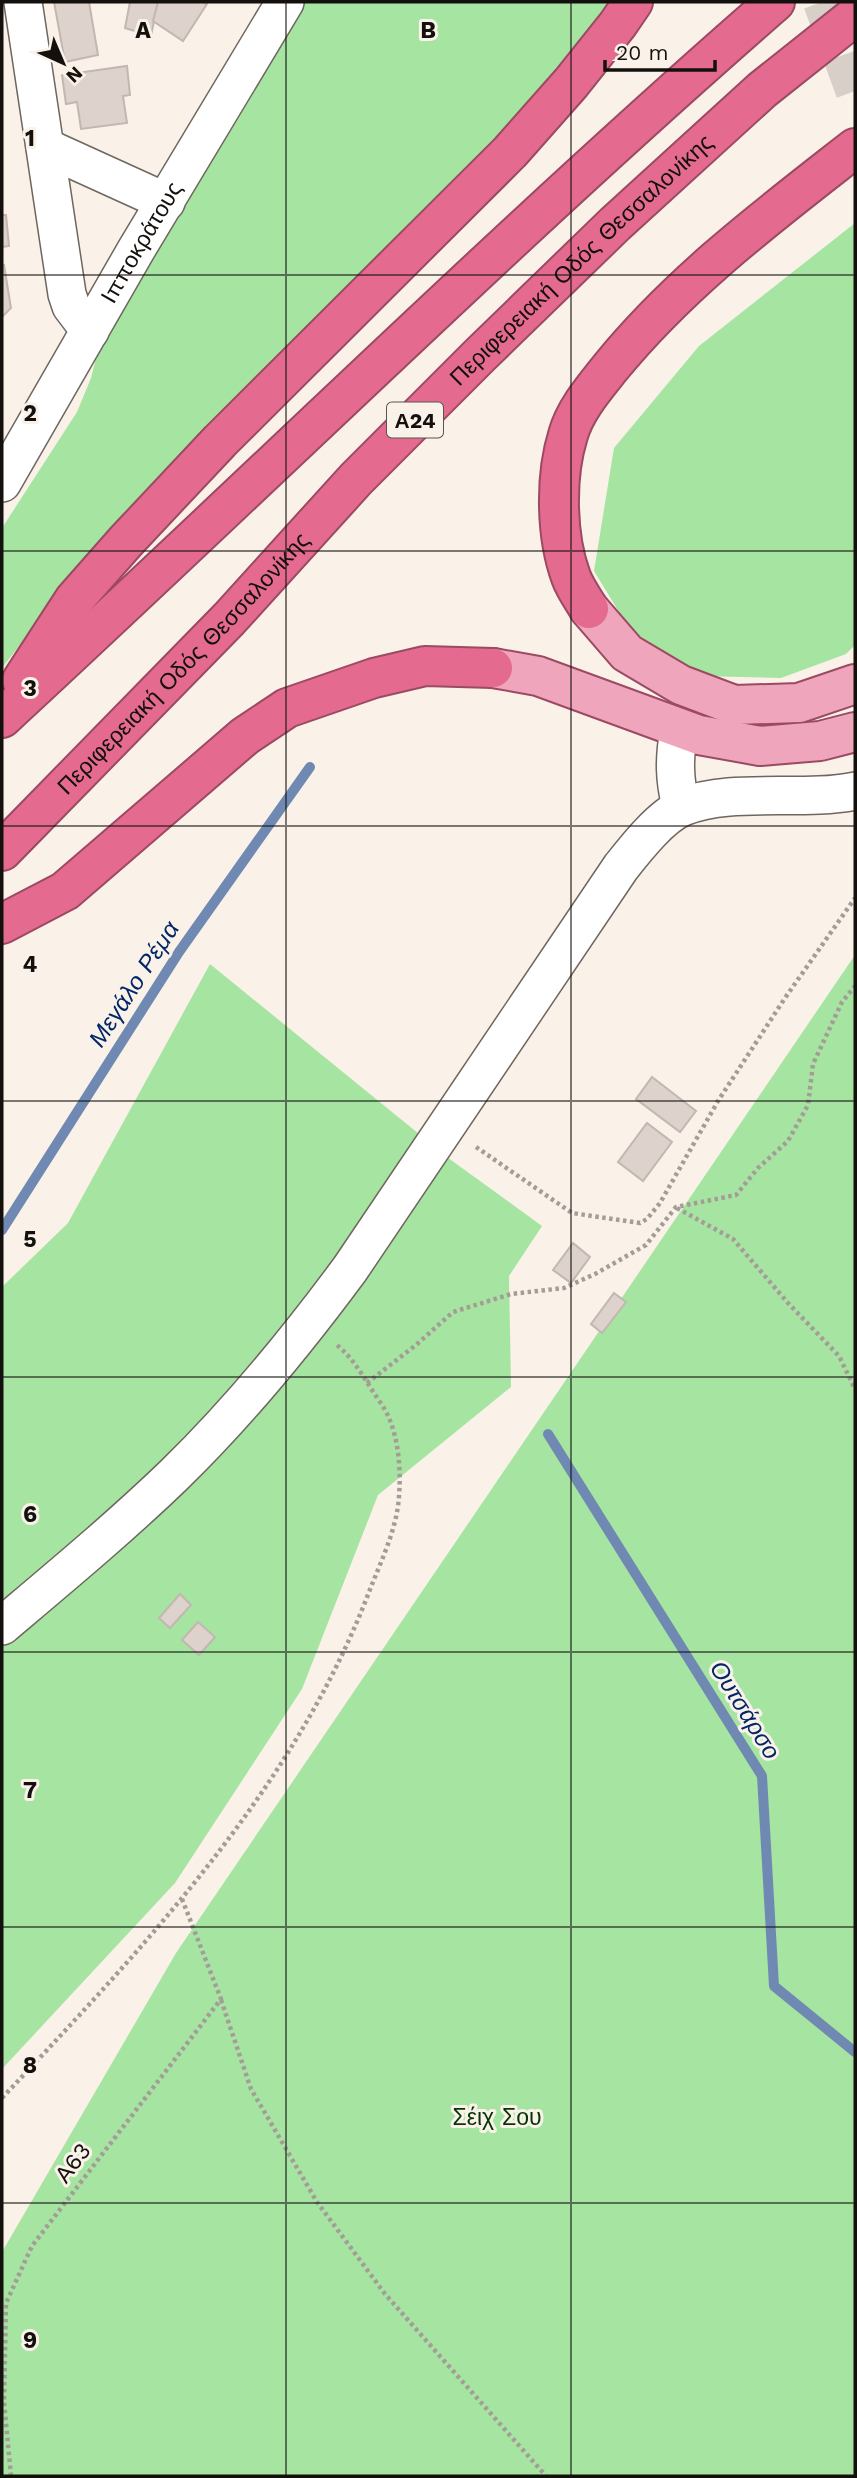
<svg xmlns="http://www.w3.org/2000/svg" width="857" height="2478" viewBox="0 0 857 2478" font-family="'Work Sans',sans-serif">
	<rect width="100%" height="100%" fill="#faf1e9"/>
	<g fill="#a6e4a2">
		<path d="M300,2H614L557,77L61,592L2,668V528L77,412L91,378L99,346Z"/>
		<path d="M855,223V645L846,654L781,678L698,676L633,635L594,571L614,448L699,346Z"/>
		<path d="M855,955V2476H2V2252L176,1953Z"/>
		<path d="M210,964L451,1160L542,1226L509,1276L511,1387L378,1495L302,1689L175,1883L2,2069V1287L68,1223Z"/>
	</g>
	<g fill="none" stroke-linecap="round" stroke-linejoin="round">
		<g stroke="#7089b3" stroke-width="10">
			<path d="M2,1230L179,952L310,767"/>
			<path d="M548,1434L762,1776L774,1986L855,2052"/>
		</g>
	</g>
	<g fill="#ddd2cc" stroke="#c2b7b1" stroke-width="2">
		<path d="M54,2H89L98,55L65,62Z"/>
		<path d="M130,2H158L151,36L125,28Z"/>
		<path d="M158,2H203L207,4L183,41L153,21Z"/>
		<path d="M127,66L130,95L123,96L127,123L81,129L77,102L66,104L62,75Z"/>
		<path d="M2,215H6L9,246L2,247Z"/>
		<path d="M4,265L11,308L2,317V266Z"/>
		<path d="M652,1077L696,1111L680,1132L636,1099Z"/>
		<path d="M647,1123L672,1142L643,1181L618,1162Z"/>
		<path d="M573,1243L590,1257L571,1283L553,1270Z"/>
		<path d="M614,1293L626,1302L602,1333L591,1324Z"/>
		<path d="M180,1594L191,1605L170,1628L159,1618Z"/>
		<path d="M198,1622L215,1637L199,1655L182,1640Z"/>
	</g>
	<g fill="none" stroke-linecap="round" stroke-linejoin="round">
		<path stroke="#d7cfc8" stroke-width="38" stroke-dasharray="38 19" stroke-linecap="butt" d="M822,2L855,92"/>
		<defs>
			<g id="minor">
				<path d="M23,2L67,294L71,306L90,331"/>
				<path d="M45,147L166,202"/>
				<path id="s1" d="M2,483L136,250L285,2"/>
				<path d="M679,729C674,759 674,778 681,807"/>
				<path d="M2,1626C60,1577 119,1528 174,1475C239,1412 296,1342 350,1269L621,867C636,848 661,816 683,807C730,787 803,802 855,791"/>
			</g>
			<g id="major">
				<path d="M589,609L627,653L681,685L734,705L799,703L855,684"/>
				<path d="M493,668L538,676L699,735L760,746L820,741L855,732"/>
			</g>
			<g id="highway">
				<path d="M589,609C583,599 575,588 571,577C556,536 555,477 568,435C575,410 594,388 610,368C680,282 768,216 855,148"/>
				<path d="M22,680L74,600L126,541L220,441L510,152L571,83L618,24L633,2"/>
				<path d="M2,718C260,480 510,233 775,2"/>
				<path id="s2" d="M2,851L229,619L356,479L480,355L615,224L762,90L855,16"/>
				<path d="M2,924L65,891L245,736L287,708L374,678L425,666L493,668"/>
			</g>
		</defs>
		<use href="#minor" stroke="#6e665f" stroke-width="40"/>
		<use href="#major" stroke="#9b4a62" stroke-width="42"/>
		<use href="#highway" stroke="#9b4a62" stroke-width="42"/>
		<g stroke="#a49d97" stroke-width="4.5" stroke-dasharray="3.5 3.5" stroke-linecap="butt">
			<path d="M476,1147L572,1213L640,1223L647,1219L660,1203L718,1101L785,998L855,898"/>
			<path d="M677,1208L733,1239L788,1303L839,1356L855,1389"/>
			<path d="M367,1383L416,1345L453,1312L511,1294L564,1288L595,1274L646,1245L676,1207L736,1195L758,1168L788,1141L808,1105L813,1064L842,1002L855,986"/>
			<path d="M221,2000L251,2089L317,2202L385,2294L546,2476"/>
			<path d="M2,2098C144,1947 294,1789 369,1592C381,1561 397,1529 399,1496C401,1471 399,1442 389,1418C384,1406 374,1394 367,1382C358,1368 350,1356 337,1345"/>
			<path d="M11,2476L4,2402L6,2303L32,2246L221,1999L182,1899"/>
		</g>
		<use href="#minor" stroke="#fff" stroke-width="37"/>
		<use href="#major" stroke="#efa6bc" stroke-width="38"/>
		<use href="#highway" stroke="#e46a90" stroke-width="38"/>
	</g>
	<path fill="none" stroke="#13100d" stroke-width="2" stroke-opacity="0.55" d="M286,2V2476M571,2V2476M2,275H855M2,551H855M2,826H855M2,1101H855M2,1377H855M2,1652H855M2,1927H855M2,2203H855"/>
	<g text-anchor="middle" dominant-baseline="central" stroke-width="6" stroke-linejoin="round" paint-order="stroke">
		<rect fill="#faf1e9" stroke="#58544f" stroke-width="2" x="387" y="402.5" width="56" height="35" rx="5"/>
		<g font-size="21" font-weight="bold" fill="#13100d">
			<text x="415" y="420">Α24</text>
		</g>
		<g font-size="23" fill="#13100d" stroke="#faf1e9">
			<text stroke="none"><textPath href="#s1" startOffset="278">Ιπποκράτους</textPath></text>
			<text stroke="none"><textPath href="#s2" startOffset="828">Περιφερειακή Οδός Θεσσαλονίκης</textPath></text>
			<text stroke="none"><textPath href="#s2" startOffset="261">Περιφερειακή Οδός Θεσσαλονίκης</textPath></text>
			<text transform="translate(73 2163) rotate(-53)">Α63</text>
		</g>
		<g font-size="23" fill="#043505" stroke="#faf1e9">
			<text x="497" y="2117">Σέιχ Σου</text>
		</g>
		<g font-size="24" font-style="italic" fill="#002767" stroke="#faf1e9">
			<text transform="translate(134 984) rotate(-57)">Μεγάλο Ρέμα</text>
			<text transform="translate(745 1710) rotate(58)">Ουτσάρσο</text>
		</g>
	</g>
	<g font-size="23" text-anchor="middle" font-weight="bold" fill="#13100d" stroke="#faf1e9" stroke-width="6" stroke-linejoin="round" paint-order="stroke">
		<text x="143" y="38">A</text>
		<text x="428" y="38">B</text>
		<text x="30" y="146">1</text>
		<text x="30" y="421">2</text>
		<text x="30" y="696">3</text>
		<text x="30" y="972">4</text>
		<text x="30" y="1247">5</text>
		<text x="30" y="1522">6</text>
		<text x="30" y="1798">7</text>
		<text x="30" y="2073">8</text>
		<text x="30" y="2348">9</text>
	</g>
	<rect width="857" height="2478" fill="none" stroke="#13100d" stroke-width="7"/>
	<g transform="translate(63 63) rotate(136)" stroke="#faf1e9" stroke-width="5" paint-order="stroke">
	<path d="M0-5L12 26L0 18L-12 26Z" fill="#13100d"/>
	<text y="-10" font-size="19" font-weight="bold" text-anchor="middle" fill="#13100d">N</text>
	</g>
	<path d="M605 60v10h110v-10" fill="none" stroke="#13100d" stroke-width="3.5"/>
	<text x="616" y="60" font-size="21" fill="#13100d" stroke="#faf1e9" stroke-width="5" paint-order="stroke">20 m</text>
</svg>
